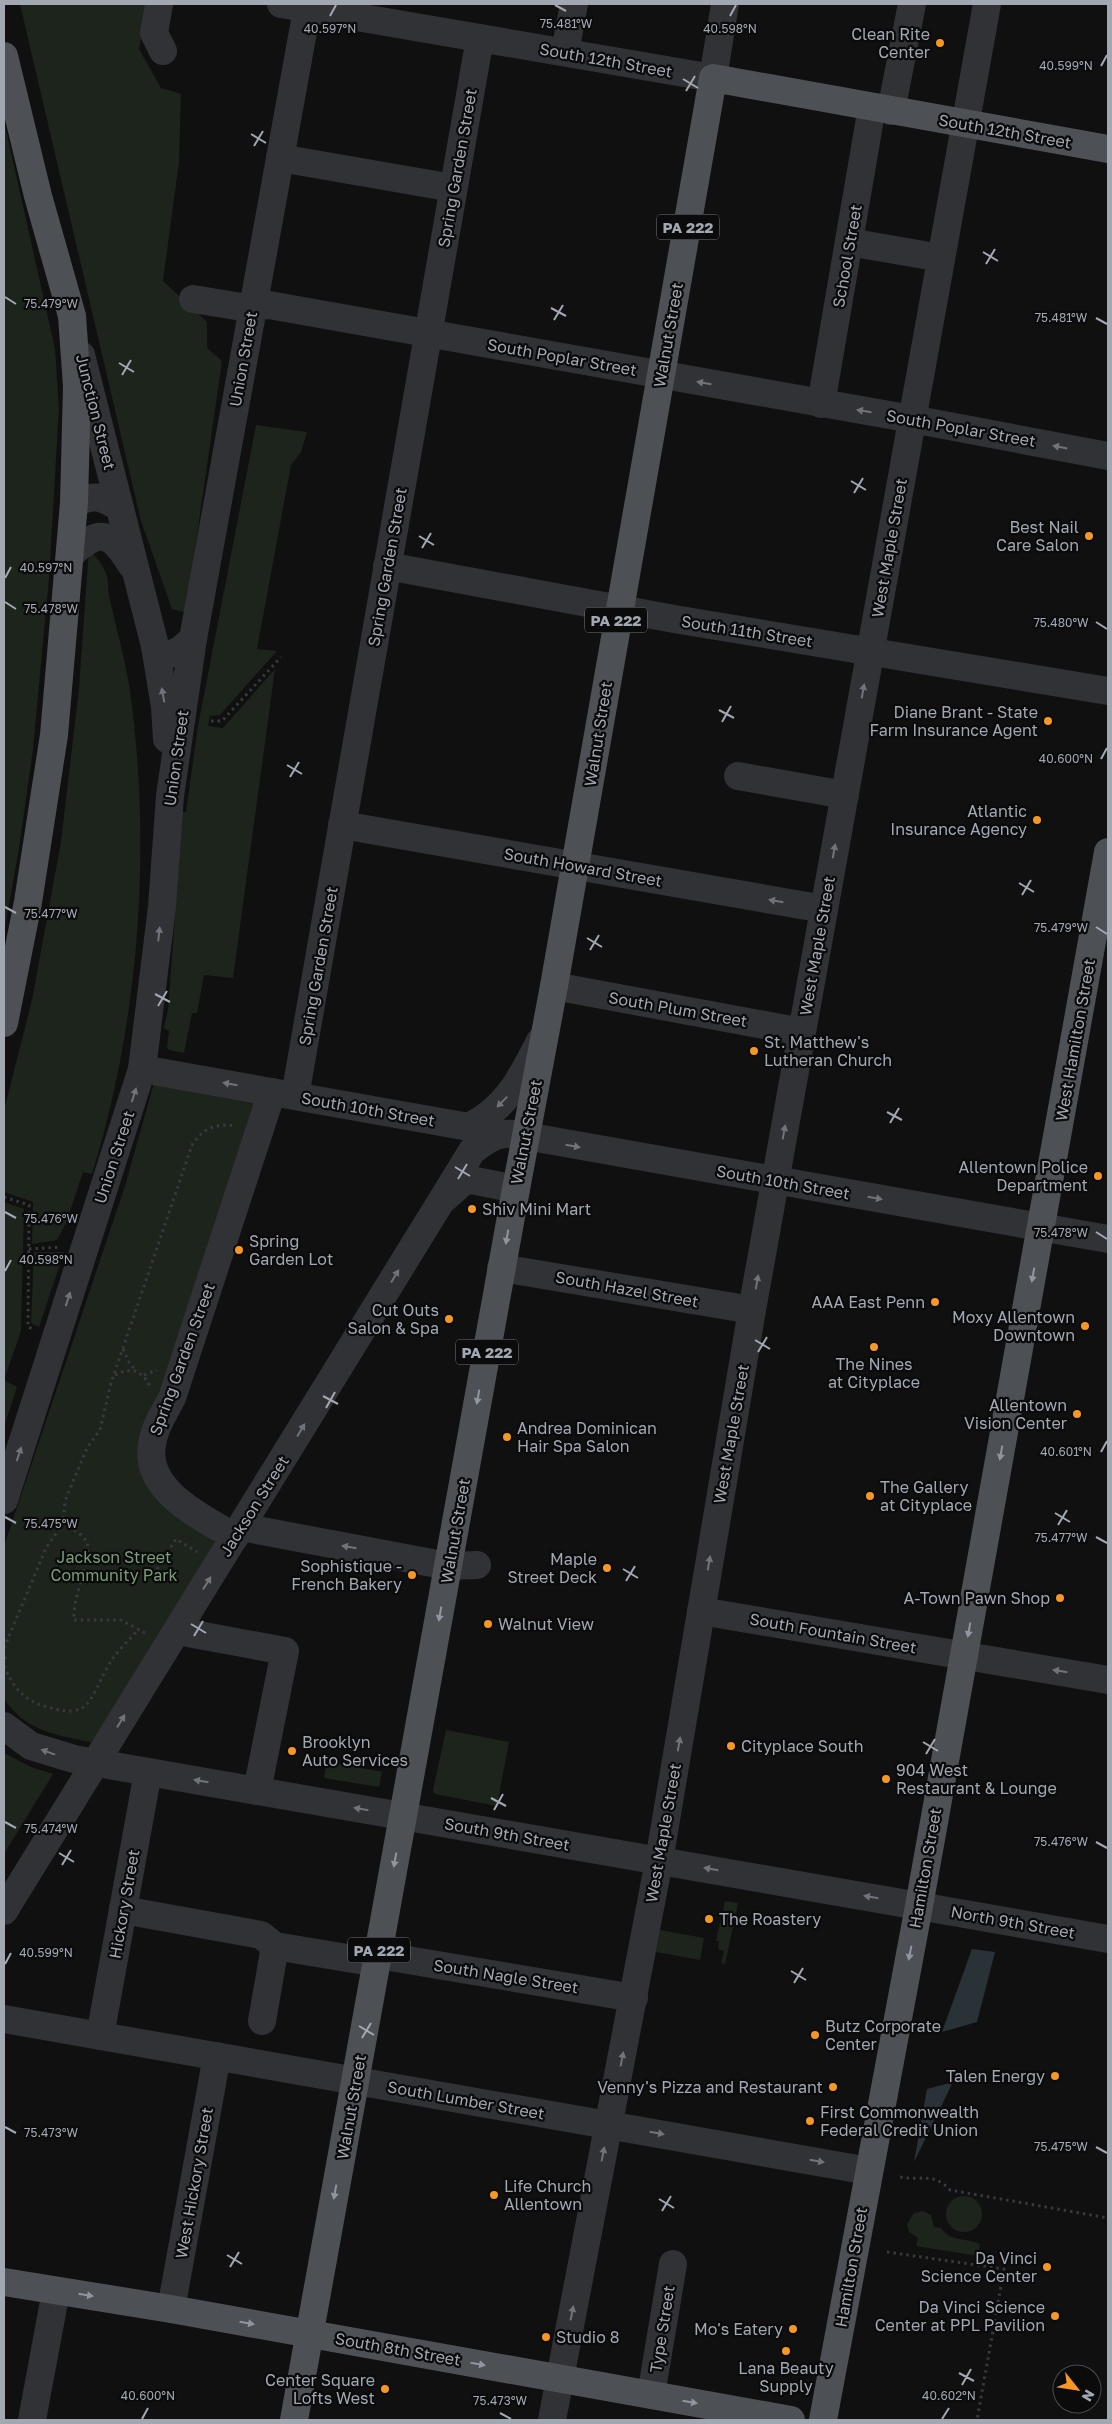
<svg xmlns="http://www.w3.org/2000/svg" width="1112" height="2424" viewBox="0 0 1112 2424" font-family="'Golos Text',sans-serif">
	<rect width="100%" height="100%" fill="#101011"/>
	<g fill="#1c241c">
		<path d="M20,4H147L139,49L161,88L181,94L179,162L163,281L207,322V348L222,361L187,605L183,612L172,609L141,521Z"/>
		<path d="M4,121L55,349L59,408L49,578L33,749L19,848L4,933Z"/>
		<path d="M256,425L307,432L301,452L291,465L257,649L277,651L220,715L210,716L208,726L223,728L275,669L233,978L204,975L197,1013H192L184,1053L169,1050L167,1047L169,1031L164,1028L168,1010L177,891L179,812H186L198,726Z"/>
		<path d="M93,554C103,564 110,577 108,591C115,624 125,658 130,691C152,849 139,1023 92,1174L83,1172L66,1223L57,1240L32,1244L33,1202L4,1192V1110L32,1000L61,842L79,688L88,563L89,557Z"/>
		<path d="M154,1083L260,1102L141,1454L212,1537L215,1544L97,1741L90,1742C56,1735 23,1730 4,1698V1546L125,1186Z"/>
		<path d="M4,1202L24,1209L21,1331L4,1380L17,1387L4,1427Z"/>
		<path d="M34,1252H64L39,1327L31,1323Z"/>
		<path d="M446,1730L509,1742L497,1806L435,1794L433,1790Z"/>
		<path d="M4,1753L31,1767L53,1774L4,1854Z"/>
		<path d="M327,1761L382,1772L379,1787L324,1778Z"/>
		<path d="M725,1901L738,1903L725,1964L721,1963L724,1951L718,1949L719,1941H716Z"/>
		<path d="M660,1930L704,1938L700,1960L656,1952Z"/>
		<circle cx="964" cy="2214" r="18"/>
		<path d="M923,2211L931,2215L934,2227L941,2228C952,2243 965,2237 980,2244L978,2256L916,2246L918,2238L909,2232L907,2224L914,2213Z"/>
	</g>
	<g fill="#283237">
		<path d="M972,1949L995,1952L977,2022L942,2032Z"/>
		<path d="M953,2082L914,2162L927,2089Z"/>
	</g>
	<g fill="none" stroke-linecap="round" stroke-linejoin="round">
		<g stroke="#37393d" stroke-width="3" stroke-dasharray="2.5 4" stroke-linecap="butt">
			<path d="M211,721H222L281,657"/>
			<path d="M4,1197L29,1205L28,1327L33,1329"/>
			<path d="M29,1249L61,1247"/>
			<path d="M123,1349L129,1362L136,1371"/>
			<path d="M115,1375C132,1367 140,1369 150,1386"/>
			<path d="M144,1375L157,1370"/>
			<path d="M63,1523C71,1528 83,1534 87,1543C92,1555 72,1598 74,1620H121L147,1634"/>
			<path d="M163,1582L153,1576L176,1539L197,1552"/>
			<path d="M4,1648L46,1548L63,1523L65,1501L87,1448L100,1430L111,1383L192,1145C203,1128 216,1123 236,1126"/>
			<path d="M4,1658H7"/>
			<path d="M4,1666C13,1687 24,1701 47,1707C90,1720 89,1700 107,1668C115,1653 128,1641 139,1629"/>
			<path d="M900,2177C922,2181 933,2172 950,2190L1108,2218"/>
			<path d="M887,2252L1004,2269L977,2420"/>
		</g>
		<g stroke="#313236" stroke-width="28">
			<path d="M159,4L154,33L163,51"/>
			<path d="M281,4L713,78L725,4"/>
			<path d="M565,52L574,4"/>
			<path d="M891,111L912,4"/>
			<path d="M280,158L453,188"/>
			<path d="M849,242L941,258"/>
			<path d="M193,299L242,307L269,305L912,419L1108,456"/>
			<path d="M81,355L155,646L160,654C175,656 182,649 193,639"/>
			<path d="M821,404L872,107"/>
			<path d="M74,503C95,494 101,496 120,508"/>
			<path d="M70,555C101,527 111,532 132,566"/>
			<path d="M387,566L674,619L1108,691"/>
			<path d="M155,646L165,707L167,739"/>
			<path d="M738,776L845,795"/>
			<path d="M342,825L824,909"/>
			<path d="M554,986L802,1032"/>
			<path d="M142,1069L469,1127C507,1107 521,1079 540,1041"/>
			<path d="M295,1096L480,38"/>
			<path d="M445,1198L463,1182L471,1180L516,1189"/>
			<path d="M501,1268L752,1310"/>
			<path d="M4,1500L142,1069L162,907L170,796L193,639L308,4"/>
			<path d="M241,1527L448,1566L477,1565"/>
			<path d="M235,1537C203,1518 144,1491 152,1445C154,1428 164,1413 172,1398L272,1092"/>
			<path d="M701,1611L1108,1680"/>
			<path d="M177,1631L285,1651L257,1791"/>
			<path d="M4,1726L31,1746L74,1759L1108,1939"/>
			<path d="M123,1910L261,1935L275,1946L377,1963"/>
			<path d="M4,1911L472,1151C486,1141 496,1132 514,1134L1108,1239"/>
			<path d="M378,1955L634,1998"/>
			<path d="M4,2019L869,2171"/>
			<path d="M262,2021L275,1946"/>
			<path d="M100,2036L148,1772"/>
			<path d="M171,2309L217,2056"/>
			<path d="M651,2395L673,2264"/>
			<path d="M32,2420L56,2291"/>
			<path d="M552,2420L659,1861L752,1310L987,4"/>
		</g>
		<g stroke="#4d5055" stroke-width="28">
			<path d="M4,56L38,196L72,316L77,386L74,503L54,735L28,902L4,1023"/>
			<path d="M4,2282L171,2309L791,2420"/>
			<path d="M294,2420L516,1189L554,986L713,78L1108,149"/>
			<path d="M823,2420L919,1906L1108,852"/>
		</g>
	</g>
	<defs><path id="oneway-solid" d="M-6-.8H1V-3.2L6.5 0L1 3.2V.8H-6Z" transform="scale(1.25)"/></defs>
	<g fill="#6f737a">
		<use href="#oneway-solid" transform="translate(704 383) rotate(-170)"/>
		<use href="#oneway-solid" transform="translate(864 411) rotate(-171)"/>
		<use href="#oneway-solid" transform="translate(1060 447) rotate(-169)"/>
		<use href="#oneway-solid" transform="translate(863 691) rotate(-80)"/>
		<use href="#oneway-solid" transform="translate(163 695) rotate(-100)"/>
		<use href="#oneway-solid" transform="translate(834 851) rotate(-80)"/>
		<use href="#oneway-solid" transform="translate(776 901) rotate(-170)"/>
		<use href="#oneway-solid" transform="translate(159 934) rotate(-84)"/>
		<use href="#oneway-solid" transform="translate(230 1084) rotate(-170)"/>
		<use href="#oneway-solid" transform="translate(134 1095) rotate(-72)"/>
		<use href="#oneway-solid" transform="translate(502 1102) rotate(134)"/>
		<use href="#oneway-solid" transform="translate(784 1132) rotate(-80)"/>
		<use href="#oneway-solid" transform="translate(573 1146) rotate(10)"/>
		<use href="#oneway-solid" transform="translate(875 1198) rotate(10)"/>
		<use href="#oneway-solid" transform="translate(395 1276) rotate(-59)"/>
		<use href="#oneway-solid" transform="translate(757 1282) rotate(-80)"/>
		<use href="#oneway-solid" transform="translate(68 1299) rotate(-72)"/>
		<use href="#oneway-solid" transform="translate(301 1430) rotate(-59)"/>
		<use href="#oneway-solid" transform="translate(19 1454) rotate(-72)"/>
		<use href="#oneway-solid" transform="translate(349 1547) rotate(-170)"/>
		<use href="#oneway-solid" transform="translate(709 1563) rotate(-80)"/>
		<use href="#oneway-solid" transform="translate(207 1583) rotate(-58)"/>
		<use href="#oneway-solid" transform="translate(1060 1671) rotate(-171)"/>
		<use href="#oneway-solid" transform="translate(121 1721) rotate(-58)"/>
		<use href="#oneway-solid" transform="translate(679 1744) rotate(-80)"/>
		<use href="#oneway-solid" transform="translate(48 1752) rotate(-160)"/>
		<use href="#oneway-solid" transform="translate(201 1781) rotate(-170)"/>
		<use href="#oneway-solid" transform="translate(361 1809) rotate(-170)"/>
		<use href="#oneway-solid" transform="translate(711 1869) rotate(-170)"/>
		<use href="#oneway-solid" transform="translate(871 1897) rotate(-170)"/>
		<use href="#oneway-solid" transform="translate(622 2059) rotate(-79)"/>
		<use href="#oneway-solid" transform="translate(657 2133) rotate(10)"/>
		<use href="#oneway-solid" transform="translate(603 2154) rotate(-79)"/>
		<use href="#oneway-solid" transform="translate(817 2161) rotate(10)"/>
		<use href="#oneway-solid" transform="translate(572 2313) rotate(-79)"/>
	</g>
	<g fill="#90969f">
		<use href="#oneway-solid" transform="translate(507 1237) rotate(100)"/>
		<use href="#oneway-solid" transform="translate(1033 1275) rotate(100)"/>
		<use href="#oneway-solid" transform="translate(478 1397) rotate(100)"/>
		<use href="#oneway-solid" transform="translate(1001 1453) rotate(100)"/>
		<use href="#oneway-solid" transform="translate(440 1614) rotate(100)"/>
		<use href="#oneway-solid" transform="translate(969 1630) rotate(100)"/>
		<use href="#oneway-solid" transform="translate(395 1860) rotate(100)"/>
		<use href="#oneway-solid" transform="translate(910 1953) rotate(101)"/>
		<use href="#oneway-solid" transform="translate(335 2192) rotate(100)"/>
		<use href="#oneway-solid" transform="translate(86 2295) rotate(9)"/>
		<use href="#oneway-solid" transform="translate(247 2323) rotate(10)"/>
		<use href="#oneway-solid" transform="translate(478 2364) rotate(10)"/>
		<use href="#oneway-solid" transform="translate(690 2402) rotate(10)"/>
	</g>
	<path fill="none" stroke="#a1a8b2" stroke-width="2" d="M555,5L566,11M330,16L336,5M730,16L736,5M1101,66L1107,55M683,79L698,88M686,91L695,76M251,134L266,143M254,146L263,131M983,252L998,261M986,264L995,249M5,297L16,304M551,308L566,316M1096,318L1107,324M554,320L563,305M119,363L134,372M122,375L131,360M851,481L866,490M854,493L863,478M419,536L434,545M422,548L431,533M5,578L11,567M5,602L16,609M1096,622L1107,629M719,710L734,718M722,722L731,706M1101,759L1107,748M287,765L302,774M290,777L299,762M1019,883L1034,892M1022,895L1031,880M5,907L16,913M1096,927L1107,934M587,938L602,947M590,950L599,935M155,994L170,1002M158,1006L167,991M887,1112L902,1120M890,1123L899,1108M455,1167L470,1176M458,1179L467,1164M5,1212L16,1218M1096,1232L1107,1239M5,1271L11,1260M755,1340L770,1349M758,1352L767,1337M323,1396L338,1404M326,1408L335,1392M1101,1452L1107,1441M1055,1513L1070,1522M5,1517L16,1523M1058,1525L1067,1510M1096,1537L1107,1543M623,1569L638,1578M626,1581L635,1566M191,1624L206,1633M194,1636L203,1621M923,1742L938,1751M926,1754L935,1739M491,1798L506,1806M494,1810L503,1794M5,1822L16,1828M1096,1842L1107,1848M59,1853L74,1862M62,1865L71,1850M5,1964L11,1953M791,1971L806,1980M794,1983L803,1968M359,2026L374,2035M362,2038L371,2023M5,2127L16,2133M1096,2147L1107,2153M659,2199L674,2208M662,2211L671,2196M227,2255L242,2264M230,2267L239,2252M959,2373L974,2381M962,2385L971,2369M500,2413L511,2419M142,2419L148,2408M942,2419L949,2408"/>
	<g fill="#f59724" stroke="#0b0b0c" stroke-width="2">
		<circle cx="940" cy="43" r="5"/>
		<circle cx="1089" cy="536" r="5"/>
		<circle cx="1048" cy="721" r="5"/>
		<circle cx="1037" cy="820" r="5"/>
		<circle cx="754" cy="1051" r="5"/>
		<circle cx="1098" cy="1176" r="5"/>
		<circle cx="472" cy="1209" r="5"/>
		<circle cx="239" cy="1250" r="5"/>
		<circle cx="935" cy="1302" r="5"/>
		<circle cx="449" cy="1319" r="5"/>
		<circle cx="1085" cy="1326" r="5"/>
		<circle cx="874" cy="1347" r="5"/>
		<circle cx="1077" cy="1414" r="5"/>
		<circle cx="507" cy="1437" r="5"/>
		<circle cx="870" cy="1496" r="5"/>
		<circle cx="607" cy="1568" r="5"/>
		<circle cx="412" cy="1575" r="5"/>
		<circle cx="1060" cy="1598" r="5"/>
		<circle cx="488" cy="1624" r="5"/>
		<circle cx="731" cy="1746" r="5"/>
		<circle cx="292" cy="1751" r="5"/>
		<circle cx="886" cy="1779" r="5"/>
		<circle cx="709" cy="1919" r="5"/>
		<circle cx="815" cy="2035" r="5"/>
		<circle cx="1055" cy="2076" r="5"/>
		<circle cx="833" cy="2087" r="5"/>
		<circle cx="810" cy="2121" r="5"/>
		<circle cx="494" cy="2195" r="5"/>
		<circle cx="1047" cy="2267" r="5"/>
		<circle cx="1055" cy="2316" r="5"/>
		<circle cx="793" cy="2329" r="5"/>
		<circle cx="546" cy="2337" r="5"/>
		<circle cx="786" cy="2351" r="5"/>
		<circle cx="385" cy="2389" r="5"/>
	</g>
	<g text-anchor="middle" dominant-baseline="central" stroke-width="4.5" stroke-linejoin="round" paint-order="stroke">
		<g fill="#0b0b0c" stroke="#747980" stroke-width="1">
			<rect x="657" y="214.5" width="62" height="25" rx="4"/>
			<rect x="585" y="607.5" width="62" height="25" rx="4"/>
			<rect x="456" y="1339.5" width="62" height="25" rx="4"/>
			<rect x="348" y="1937.5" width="62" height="25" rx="4"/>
		</g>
		<g font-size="15" font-weight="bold" fill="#a1a8b2">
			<text x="688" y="227">PA 222</text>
			<text x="616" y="620">PA 222</text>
			<text x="487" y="1352">PA 222</text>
			<text x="379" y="1950">PA 222</text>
		</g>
		<g font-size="16" fill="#a1a8b2" stroke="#0b0b0c" text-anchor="end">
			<text x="930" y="34">Clean Rite<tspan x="930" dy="18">Center</tspan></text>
			<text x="1079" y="527">Best Nail<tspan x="1079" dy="18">Care Salon</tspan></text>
			<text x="1038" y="712">Diane Brant - State<tspan x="1038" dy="18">Farm Insurance Agent</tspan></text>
			<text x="1027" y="811">Atlantic<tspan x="1027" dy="18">Insurance Agency</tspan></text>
			<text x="764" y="1042" text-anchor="start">St. Matthew's<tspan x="764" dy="18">Lutheran Church</tspan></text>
			<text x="1088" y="1167">Allentown Police<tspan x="1088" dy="18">Department</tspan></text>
			<text x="482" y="1209" text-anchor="start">Shiv Mini Mart</text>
			<text x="249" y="1241" text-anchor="start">Spring<tspan x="249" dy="18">Garden Lot</tspan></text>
			<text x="925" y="1302">AAA East Penn</text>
			<text x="439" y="1310">Cut Outs<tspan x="439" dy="18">Salon &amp; Spa</tspan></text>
			<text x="1075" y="1317">Moxy Allentown<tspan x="1075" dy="18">Downtown</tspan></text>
			<text x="874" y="1364" text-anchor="middle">The Nines<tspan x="874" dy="18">at Cityplace</tspan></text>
			<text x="1067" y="1405">Allentown<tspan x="1067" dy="18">Vision Center</tspan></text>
			<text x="517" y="1428" text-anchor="start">Andrea Dominican<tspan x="517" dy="18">Hair Spa Salon</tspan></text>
			<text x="880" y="1487" text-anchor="start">The Gallery<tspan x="880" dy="18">at Cityplace</tspan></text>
			<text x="597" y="1559">Maple<tspan x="597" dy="18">Street Deck</tspan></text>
			<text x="402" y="1566">Sophistique -<tspan x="402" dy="18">French Bakery</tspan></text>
			<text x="1050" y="1598">A-Town Pawn Shop</text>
			<text x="498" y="1624" text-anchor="start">Walnut View</text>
			<text x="302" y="1742" text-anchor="start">Brooklyn<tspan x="302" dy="18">Auto Services</tspan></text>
			<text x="741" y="1746" text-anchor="start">Cityplace South</text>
			<text x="896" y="1770" text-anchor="start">904 West<tspan x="896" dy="18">Restaurant &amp; Lounge</tspan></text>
			<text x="719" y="1919" text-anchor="start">The Roastery</text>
			<text x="825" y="2026" text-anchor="start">Butz Corporate<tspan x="825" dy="18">Center</tspan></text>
			<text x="1045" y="2076">Talen Energy</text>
			<text x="823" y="2087">Venny's Pizza and Restaurant</text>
			<text x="820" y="2112" text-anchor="start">First Commonwealth<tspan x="820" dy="18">Federal Credit Union</tspan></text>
			<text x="504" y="2186" text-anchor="start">Life Church<tspan x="504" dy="18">Allentown</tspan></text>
			<text x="1037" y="2258">Da Vinci<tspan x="1037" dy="18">Science Center</tspan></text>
			<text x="1045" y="2307">Da Vinci Science<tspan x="1045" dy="18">Center at PPL Pavilion</tspan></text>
			<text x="783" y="2329">Mo's Eatery</text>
			<text x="556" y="2337" text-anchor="start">Studio 8</text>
			<text x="786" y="2368" text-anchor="middle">Lana Beauty<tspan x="786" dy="18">Supply</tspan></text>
			<text x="375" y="2380">Center Square<tspan x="375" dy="18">Lofts West</tspan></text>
		</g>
		<g font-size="16" fill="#a1a8b2" stroke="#0b0b0c">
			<text transform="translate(606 60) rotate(10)">South 12th Street</text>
			<text transform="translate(1005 131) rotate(10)">South 12th Street</text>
			<text transform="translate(457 168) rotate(-80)">Spring Garden Street</text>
			<text transform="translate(847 256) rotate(-80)">School Street</text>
			<text transform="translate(668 335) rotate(-80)">Walnut Street</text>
			<text transform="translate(562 357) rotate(10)">South Poplar Street</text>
			<text transform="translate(243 359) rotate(-80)">Union Street</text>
			<text transform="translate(96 412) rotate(76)">Junction Street</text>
			<text transform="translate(961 428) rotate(10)">South Poplar Street</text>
			<text transform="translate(889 548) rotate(-80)">West Maple Street</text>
			<text transform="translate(387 567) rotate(-80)">Spring Garden Street</text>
			<text transform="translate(747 631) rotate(9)">South 11th Street</text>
			<text transform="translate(598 734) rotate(-81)">Walnut Street</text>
			<text transform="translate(176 758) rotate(-82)">Union Street</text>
			<text transform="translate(583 867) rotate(10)">South Howard Street</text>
			<text transform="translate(817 946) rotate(-80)">West Maple Street</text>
			<text transform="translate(318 966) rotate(-80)">Spring Garden Street</text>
			<text transform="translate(678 1009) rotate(10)">South Plum Street</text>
			<text transform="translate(1075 1040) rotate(-80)">West Hamilton Street</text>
			<text transform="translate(368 1109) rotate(10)">South 10th Street</text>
			<text transform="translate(526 1132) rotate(-79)">Walnut Street</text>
			<text transform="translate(114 1157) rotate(-72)">Union Street</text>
			<text transform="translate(783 1182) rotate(10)">South 10th Street</text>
			<text transform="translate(627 1289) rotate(10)">South Hazel Street</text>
			<text transform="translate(182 1359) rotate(-70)">Spring Garden Street</text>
			<text transform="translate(731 1434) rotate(-80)">West Maple Street</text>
			<text transform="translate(254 1506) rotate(-58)">Jackson Street</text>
			<text transform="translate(455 1531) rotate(-80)">Walnut Street</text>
			<text transform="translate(833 1633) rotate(10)">South Fountain Street</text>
			<text transform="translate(663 1833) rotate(-80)">West Maple Street</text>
			<text transform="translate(507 1834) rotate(10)">South 9th Street</text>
			<text transform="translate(925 1868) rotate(-80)">Hamilton Street</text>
			<text transform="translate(124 1904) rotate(-80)">Hickory Street</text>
			<text transform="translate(1013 1922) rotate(10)">North 9th Street</text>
			<text transform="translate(506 1976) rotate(9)">South Nagle Street</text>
			<text transform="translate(466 2100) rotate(10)">South Lumber Street</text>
			<text transform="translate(351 2107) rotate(-80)">Walnut Street</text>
			<text transform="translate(194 2183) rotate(-80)">West Hickory Street</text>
			<text transform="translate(851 2267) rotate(-80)">Hamilton Street</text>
			<text transform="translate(662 2329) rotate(-81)">Type Street</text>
			<text transform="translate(398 2349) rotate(10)">South 8th Street</text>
		</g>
		<g font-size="16" fill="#799e77" stroke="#0b0b0c">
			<text x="114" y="1557">Jackson Street<tspan x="114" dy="18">Community Park</tspan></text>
		</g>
	</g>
	<g font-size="12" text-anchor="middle" fill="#a1a8b2" stroke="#0b0b0c" stroke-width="4.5" stroke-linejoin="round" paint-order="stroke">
		<text x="566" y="28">75.481°W</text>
		<text x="330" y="33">40.597°N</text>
		<text x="730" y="33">40.598°N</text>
		<text x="1066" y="70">40.599°N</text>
		<text x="51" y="308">75.479°W</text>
		<text x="1061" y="322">75.481°W</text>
		<text x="46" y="572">40.597°N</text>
		<text x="51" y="613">75.478°W</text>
		<text x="1061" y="627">75.480°W</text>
		<text x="1066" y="763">40.600°N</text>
		<text x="51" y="918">75.477°W</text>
		<text x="1061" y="932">75.479°W</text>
		<text x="51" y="1223">75.476°W</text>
		<text x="1061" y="1237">75.478°W</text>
		<text x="46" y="1264">40.598°N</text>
		<text x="1066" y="1456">40.601°N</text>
		<text x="51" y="1528">75.475°W</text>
		<text x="1061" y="1542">75.477°W</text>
		<text x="51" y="1833">75.474°W</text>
		<text x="1061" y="1846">75.476°W</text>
		<text x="46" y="1957">40.599°N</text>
		<text x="51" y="2137">75.473°W</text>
		<text x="1061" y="2151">75.475°W</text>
		<text x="148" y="2400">40.600°N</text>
		<text x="949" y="2400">40.602°N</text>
		<text x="500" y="2405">75.473°W</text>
	</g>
	<rect width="1112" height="2424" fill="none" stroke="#a1a8b2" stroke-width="10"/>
	<g transform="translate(1077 2389) rotate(120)"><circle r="24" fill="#0b0b0c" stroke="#474a4e"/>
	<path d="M0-4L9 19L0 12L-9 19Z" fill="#f59724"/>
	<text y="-8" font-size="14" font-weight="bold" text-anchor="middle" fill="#a1a8b2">N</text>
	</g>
</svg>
